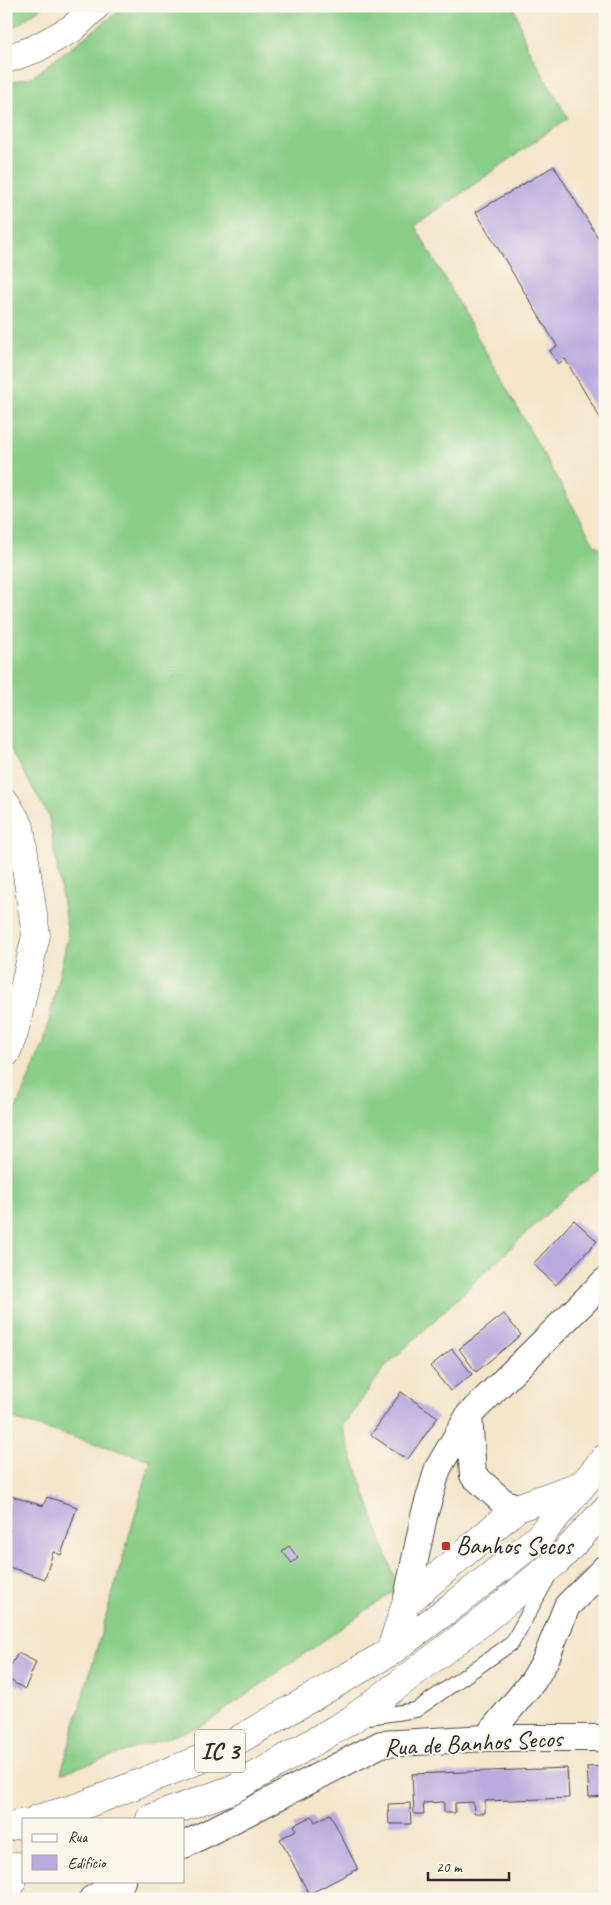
<svg xmlns="http://www.w3.org/2000/svg" width="611" height="1905" viewBox="0 0 611 1905" font-family="Caveat,sans-serif">
	<rect width="100%" height="100%" fill="#fbf7ec"/>
	<filter id="ink" filterUnits="userSpaceOnUse"><feTurbulence type="fractalNoise" baseFrequency=".02" numOctaves="2"/><feDisplacementMap in="SourceGraphic" scale="10" xChannelSelector="R" yChannelSelector="G"/><feConvolveMatrix kernelMatrix="1 2 1 2 8 2 1 2 1" color-interpolation-filters="sRGB"/></filter>
	<filter id="wash" filterUnits="userSpaceOnUse"><feTurbulence type="fractalNoise" baseFrequency=".0096" numOctaves="4" result="noise"/><feDisplacementMap in="SourceGraphic" scale="20" xChannelSelector="R" yChannelSelector="G"/><feGaussianBlur stdDeviation="1.12" result="paint"/><feColorMatrix in="noise" values="0 0 0 0 0 0 0 0 0 0 0 0 0 0 0 0 0 1.4 0 .05"/><feComposite in="paint" operator="in"/></filter>
	<g filter="url(#wash)">
		<rect width="100%" height="100%" fill="#f4e5cb"/>
		<g fill="#89ce87" stroke="#5a7c59">
			<path d="M6,6H44L6,33Z"/>
			<path d="M126,6H514L526,45L568,118L415,226L594,544L605,551V1168L570,1192L385,1367L342,1427L398,1588L202,1726L61,1773L151,1460L6,1417V1132L44,1043L68,935L49,817L6,741V83L32,77Z"/>
		</g>
		<g id="blocks">
			<g fill="#b9abde">
				<path d="M554,166L605,249V426L565,359L558,364L550,351L557,346L476,212Z"/>
				<path d="M574,1220L597,1241L556,1285L533,1264Z"/>
				<path d="M504,1314L521,1335L476,1372L459,1349Z"/>
				<path d="M452,1349L472,1374L450,1391L430,1366Z"/>
				<path d="M401,1392L438,1417L407,1460L371,1435Z"/>
				<path d="M11,1496L43,1506L47,1497L77,1507L61,1555L53,1552L45,1579L6,1566V1539L10,1529L6,1528V1511Z"/>
				<path d="M289,1546L298,1558L292,1563L282,1551Z"/>
				<path d="M18,1653L36,1662L25,1689L6,1678V1674Z"/>
				<path d="M605,1766V1796L589,1797L587,1767Z"/>
				<path d="M567,1768L569,1798L485,1801V1813H474L473,1802L455,1803V1813H444V1802L423,1803L424,1814H414L412,1774Z"/>
				<path d="M410,1803L411,1824H389L388,1804Z"/>
				<path d="M330,1814L358,1869L309,1894L280,1839L296,1830L294,1825L312,1816L315,1822Z"/>
			</g>
		</g>
	</g>
	<g filter="url(#ink)">
		<use href="#blocks" fill-opacity="0" stroke="#494743" stroke-width="1"/>
		<g fill="none" stroke-linecap="round" stroke-linejoin="round">
			<defs>
				<path id="lane" d="M362,1718L416,1710L512,1643L549,1576"/>
				<g id="street">
					<path d="M469,1415L473,1475L502,1501L517,1508"/>
					<path d="M406,1603L424,1516L438,1468L469,1415L605,1281"/>
					<path d="M486,1738L533,1681L545,1661L567,1606L605,1568"/>
					<path d="M184,1845L381,1744L486,1738H605"/>
					<path d="M92,1899L122,1881"/>
				</g>
				<path id="secondary" d="M6,803L20,827L36,935L14,1033L6,1053"/>
				<path id="primary" d="M6,59L35,49L73,28L96,6"/>
				<g id="highway">
					<path d="M390,1652L406,1603L517,1508L581,1485"/>
					<path d="M37,1819L79,1807L216,1753L390,1652L458,1602L538,1538L605,1458"/>
					<path d="M150,1819L233,1789L351,1720L479,1624L558,1560L605,1510"/>
					<path d="M6,1827L24,1823"/>
					<path d="M6,1898L17,1866"/>
				</g>
			</defs>
			<use href="#lane" stroke="#494743" stroke-width="16"/>
			<use href="#street" stroke="#494743" stroke-width="28"/>
			<use href="#secondary" stroke="#494743" stroke-width="29"/>
			<use href="#primary" stroke="#494743" stroke-width="29"/>
			<use href="#highway" stroke="#494743" stroke-width="29"/>
			<use href="#lane" stroke="#fff" stroke-width="14"/>
			<use href="#street" stroke="#fff" stroke-width="26"/>
			<use href="#secondary" stroke="#fff" stroke-width="28"/>
			<use href="#primary" stroke="#fff" stroke-width="28"/>
			<use href="#highway" stroke="#fff" stroke-width="28"/>
		</g>
	</g>
	<rect fill="#c8321e" stroke="#fbf7ec" stroke-width="2" x="441" y="1541" width="10" height="10" rx="2.5"/>
	<g text-anchor="middle" dominant-baseline="central" stroke-width="4" stroke-linejoin="round" paint-order="stroke">
		<rect fill="#fbf7ec" stroke="#696865" stroke-width="1" x="195" y="1729.5" width="50" height="43" rx="4"/>
		<g font-size="24" font-weight="bold" fill="#2b2b2b">
			<text x="220" y="1751">IC 3</text>
		</g>
		<g font-size="25" fill="#2b2b2b" stroke="#fbf7ec" text-anchor="start">
			<text x="456" y="1546">Banhos Secos</text>
		</g>
		<g font-size="25" fill="#2b2b2b" stroke="#fbf7ec">
			<text transform="translate(473 1743) rotate(-3)">Rua de Banhos Secos</text>
		</g>
	</g>
	<rect width="611" height="1905" fill="none" stroke="#fbf7ec" stroke-width="25"/>
	<rect x="22" y="1818" width="162" height="65" fill="#fbf7ec" stroke="#a8a59f"/>
	<rect x="32" y="1834" width="25" height="8" fill="#ffffff" stroke="#a8a59f"/>
	<text x="68" y="1842" font-size="15" fill="#2b2b2b">Rua</text>
	<rect x="32" y="1855" width="25" height="15" fill="#b9abde" stroke="#a8a59f"/>
	<text x="68" y="1868" font-size="15" fill="#2b2b2b">Edifício</text>
	<path d="M428 1872v8h81v-8" fill="none" stroke="#2b2b2b" stroke-width="2.5"/>
	<text x="436" y="1872" font-size="15" fill="#2b2b2b" stroke="#fbf7ec" stroke-width="4" paint-order="stroke">20 m</text>
</svg>
